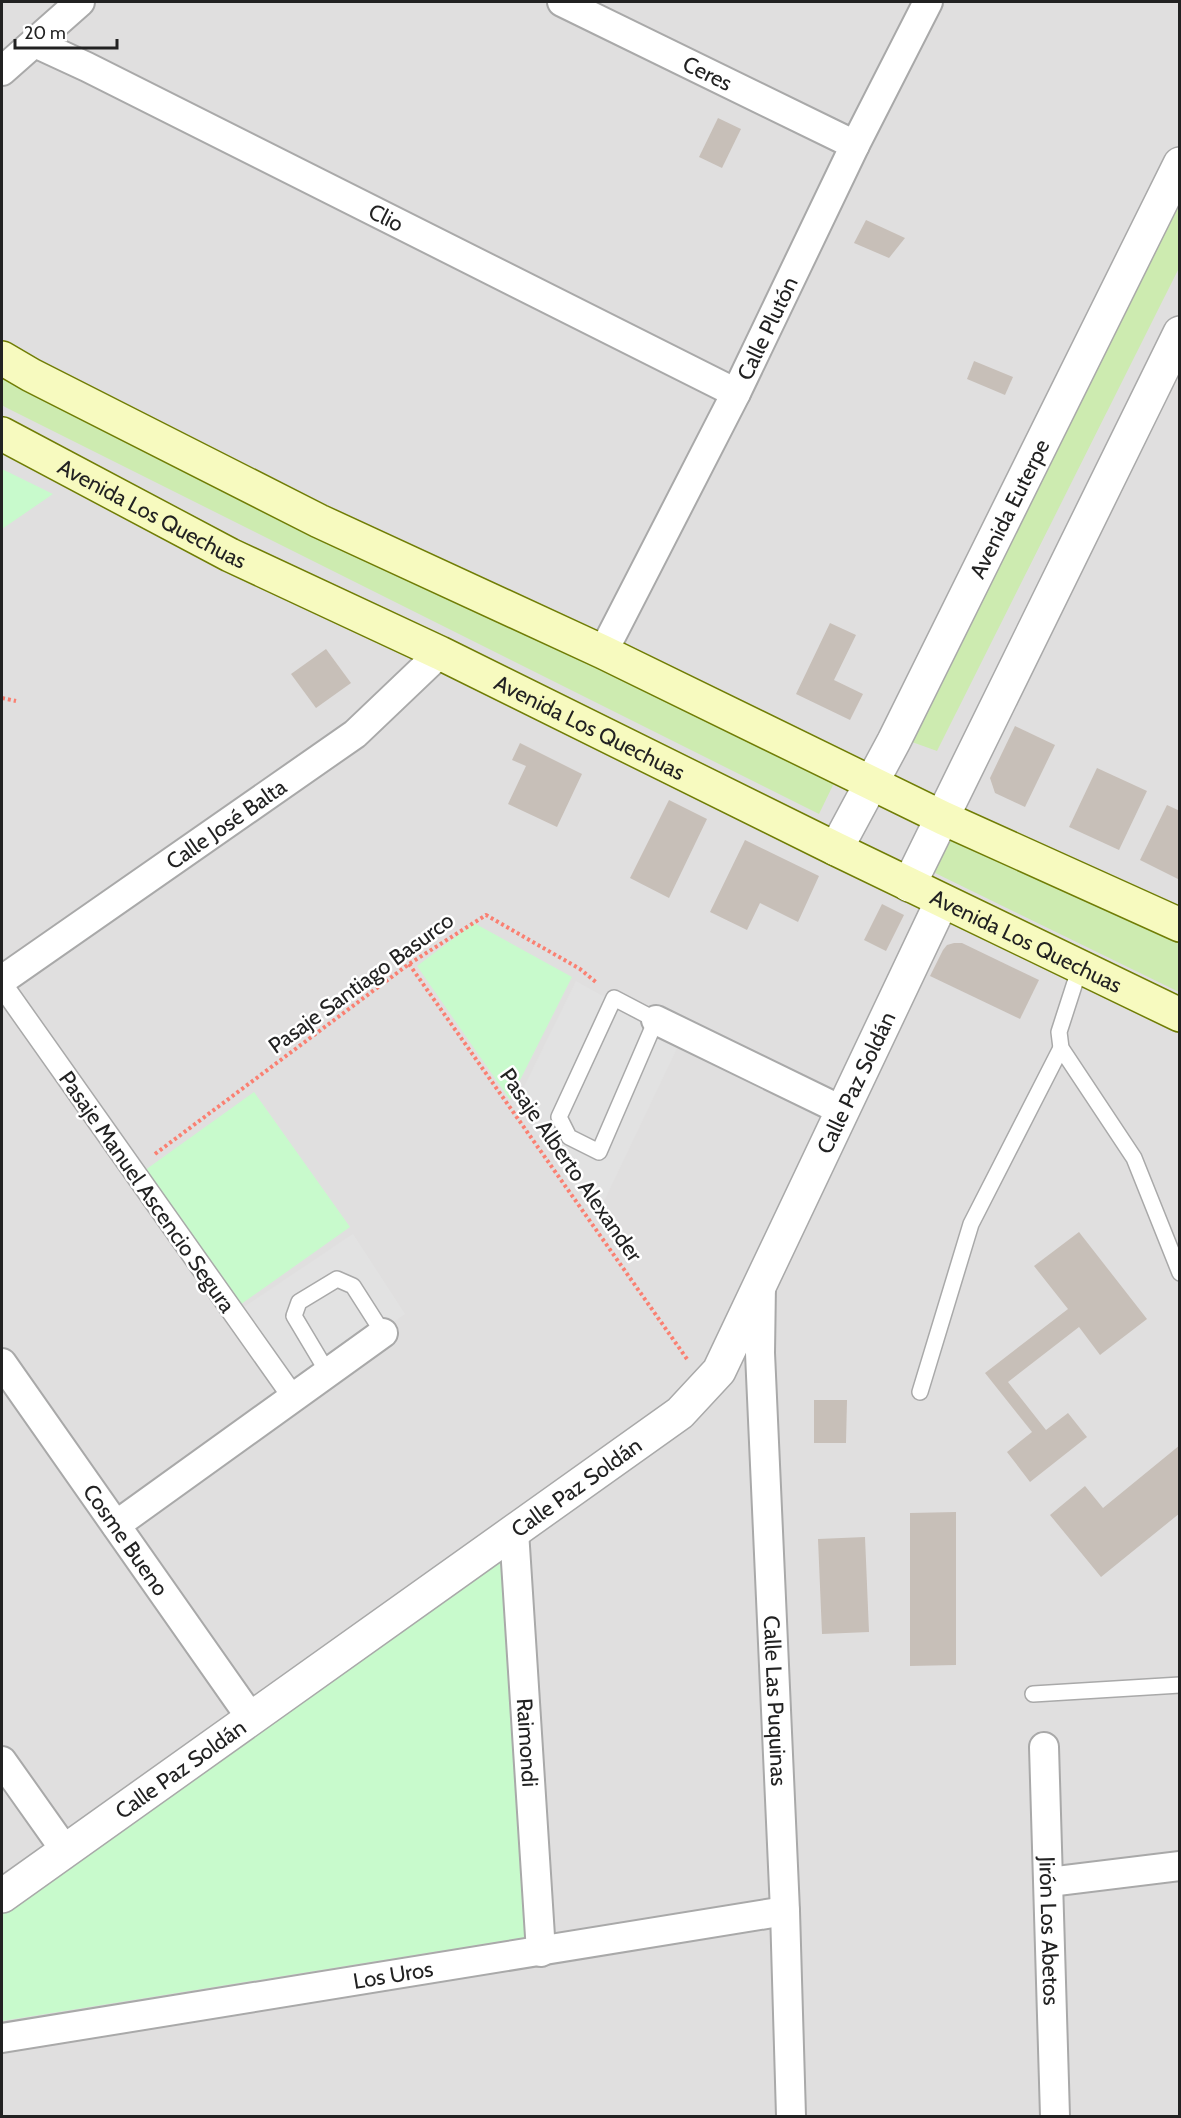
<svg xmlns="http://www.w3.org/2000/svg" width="1181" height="2118" viewBox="0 0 1181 2118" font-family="Cabin,sans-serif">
	<rect width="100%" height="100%" fill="#f2efe9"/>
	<rect fill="#e0dfdf" x="2" y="2" width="1177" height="2114"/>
	<g fill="#cdebb0">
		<path d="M1179,192V268L937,751L912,742Z"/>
		<path d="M2,372L835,781L819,814L5,407L2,405Z"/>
		<path d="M953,833L1179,943V992L929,870Z"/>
	</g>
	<g fill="#c8facc">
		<path d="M2,469L53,494L2,529Z"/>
		<path d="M474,923L572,977L510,1100L417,966Z"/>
		<path d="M254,1092L350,1227L237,1307L141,1173Z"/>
		<path d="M503,1551L527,1937L2,2021V1914Z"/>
	</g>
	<g fill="#e2e2e2">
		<path d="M576,981L681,1040L596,1218L516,1103Z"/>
		<path d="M353,1234L405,1314L295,1387L241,1309Z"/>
	</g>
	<g fill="#c7bfb8">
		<path d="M718,118L741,129L722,168L699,157Z"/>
		<path d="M866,220L905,238L889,258L854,243Z"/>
		<path d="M974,361L1013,377L1005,395L967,379Z"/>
		<path d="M830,623L856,635L834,680L863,694L850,720L796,694Z"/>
		<path d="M326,649L351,683L316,708L291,674Z"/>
		<path d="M1015,726L1055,745L1025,807L995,793L990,778Z"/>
		<path d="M520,743L582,774L557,827L508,804L526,766L512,760Z"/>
		<path d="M1097,768L1147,791L1119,850L1069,827Z"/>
		<path d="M669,800L707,819L669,898L630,878Z"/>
		<path d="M1167,805L1180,811V880L1140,860Z"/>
		<path d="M745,840L819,876L798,922L760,903L747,930L710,912Z"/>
		<path d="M882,904L904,915L886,951L864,940Z"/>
		<path d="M954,943H962L1039,980L1020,1019L930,976L943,950L947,945Z"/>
		<path d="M1079,1232L1147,1319L1100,1355L1079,1327L1008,1382L1046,1430L1068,1413L1087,1437L1030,1482L1007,1452L1032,1432L985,1373L1068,1309L1034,1266Z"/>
		<path d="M814,1400H847L846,1443H814Z"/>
		<path d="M1180,1445V1513L1101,1577L1050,1515L1085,1486L1103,1508Z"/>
		<path d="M956,1512V1665L910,1666V1513Z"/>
		<path d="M865,1537L869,1632L822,1634L818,1539Z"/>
	</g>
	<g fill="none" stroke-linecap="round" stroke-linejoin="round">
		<defs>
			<g id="service">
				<path d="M1080,967L1059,1032L1061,1048L1134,1158L1180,1273"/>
				<path d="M614,998L656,1020L599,1152L569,1137L559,1117Z"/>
				<path d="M328,1373L294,1316L299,1302L337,1279L353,1286L383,1333"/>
				<path d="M920,1392L971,1224L1061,1048"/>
				<path d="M1033,1694L1180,1685"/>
			</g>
			<path id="pedestrian" d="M2,985L294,1398"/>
			<g id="minor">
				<path id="s1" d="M562,2L855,145"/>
				<path id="s2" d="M35,43L87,67L736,393"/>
				<path d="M2,71L80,2"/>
				<path id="s3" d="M603,652L736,393L855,145L928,2"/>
				<path id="s4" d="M2,980L355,734L440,653"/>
				<path d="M656,1020L843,1111"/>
				<path id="s5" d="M761,1284L760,1353L785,1911L791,2116"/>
				<path id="s6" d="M2,1363L251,1718"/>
				<path d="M116,1525L383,1333"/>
				<path id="s7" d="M514,1531L541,1952"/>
				<path id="s8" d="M1044,1747L1055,2116"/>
				<path d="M2,1761L65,1850"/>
				<path d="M1049,1882L1180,1866"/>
				<path id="s9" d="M2,2038L785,1911"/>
			</g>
			<g id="tertiary">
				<path id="s10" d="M836,849L894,741L1180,164"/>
				<path d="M909,885L1180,333"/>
				<path id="s11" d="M2,1896L680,1413L719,1371L942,901"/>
			</g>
			<g id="secondary">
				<path d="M2,358L31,375L319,521L603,652L943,818L1180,925"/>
				<path id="s12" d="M2,434L230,555L440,653L836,849L1180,1015"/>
			</g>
		</defs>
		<use href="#service" stroke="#a9a9a9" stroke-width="18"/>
		<use href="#pedestrian" stroke="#a9a9a9" stroke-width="24"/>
		<use href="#minor" stroke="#a9a9a9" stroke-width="32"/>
		<use href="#tertiary" stroke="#a9a9a9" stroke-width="36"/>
		<use href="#secondary" stroke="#707d05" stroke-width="36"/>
		<g stroke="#fa8072" stroke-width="4" stroke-dasharray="3 3" stroke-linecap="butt">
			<path d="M2,698L16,701"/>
			<path d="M409,964L687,1359"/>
			<path d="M155,1154L409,964L486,915L580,969L597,983"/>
		</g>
		<use href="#service" stroke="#fff" stroke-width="15"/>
		<use href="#pedestrian" stroke="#fff" stroke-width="21"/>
		<use href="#minor" stroke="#fff" stroke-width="28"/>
		<use href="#tertiary" stroke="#fff" stroke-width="33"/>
		<use href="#secondary" stroke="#f7fabf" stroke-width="33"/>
	</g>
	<g text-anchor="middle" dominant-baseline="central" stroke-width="5" stroke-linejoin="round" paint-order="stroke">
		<g font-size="22" fill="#222" stroke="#fff">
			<text stroke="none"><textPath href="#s1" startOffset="162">Ceres</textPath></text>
			<text stroke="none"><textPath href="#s2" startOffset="392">Clio</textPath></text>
			<text stroke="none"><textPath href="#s3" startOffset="363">Calle Plutón</textPath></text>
			<text stroke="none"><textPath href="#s10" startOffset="382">Avenida Euterpe</textPath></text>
			<text stroke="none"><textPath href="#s12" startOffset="170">Avenida Los Quechuas</textPath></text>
			<text stroke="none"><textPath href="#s12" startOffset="657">Avenida Los Quechuas</textPath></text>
			<text stroke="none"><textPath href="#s4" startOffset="273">Calle José Balta</textPath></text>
			<text stroke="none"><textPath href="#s12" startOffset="1143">Avenida Los Quechuas</textPath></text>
			<text transform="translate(361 983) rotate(-36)">Pasaje Santiago Basurco</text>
			<text stroke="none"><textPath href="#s11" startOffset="1209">Calle Paz Soldán</textPath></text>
			<text transform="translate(571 1165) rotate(55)">Pasaje Alberto Alexander</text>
			<text transform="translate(147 1192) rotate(55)">Pasaje Manuel Ascencio Segura</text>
			<text stroke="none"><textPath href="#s11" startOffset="705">Calle Paz Soldán</textPath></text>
			<text stroke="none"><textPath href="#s6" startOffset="216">Cosme Bueno</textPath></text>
			<text stroke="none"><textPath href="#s5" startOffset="417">Calle Las Puquinas</textPath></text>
			<text stroke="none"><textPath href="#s7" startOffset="212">Raimondi</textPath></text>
			<text stroke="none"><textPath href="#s11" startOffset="219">Calle Paz Soldán</textPath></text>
			<text stroke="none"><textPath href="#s8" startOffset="184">Jirón Los Abetos</textPath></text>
			<text stroke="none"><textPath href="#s9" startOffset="396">Los Uros</textPath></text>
		</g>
	</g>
	<rect width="1181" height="2118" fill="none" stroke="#222222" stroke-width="6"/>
	<path d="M15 39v9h102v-9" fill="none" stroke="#222222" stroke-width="3"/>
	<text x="24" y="39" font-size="18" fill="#222222" stroke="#ffffff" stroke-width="4.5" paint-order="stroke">20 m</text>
</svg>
